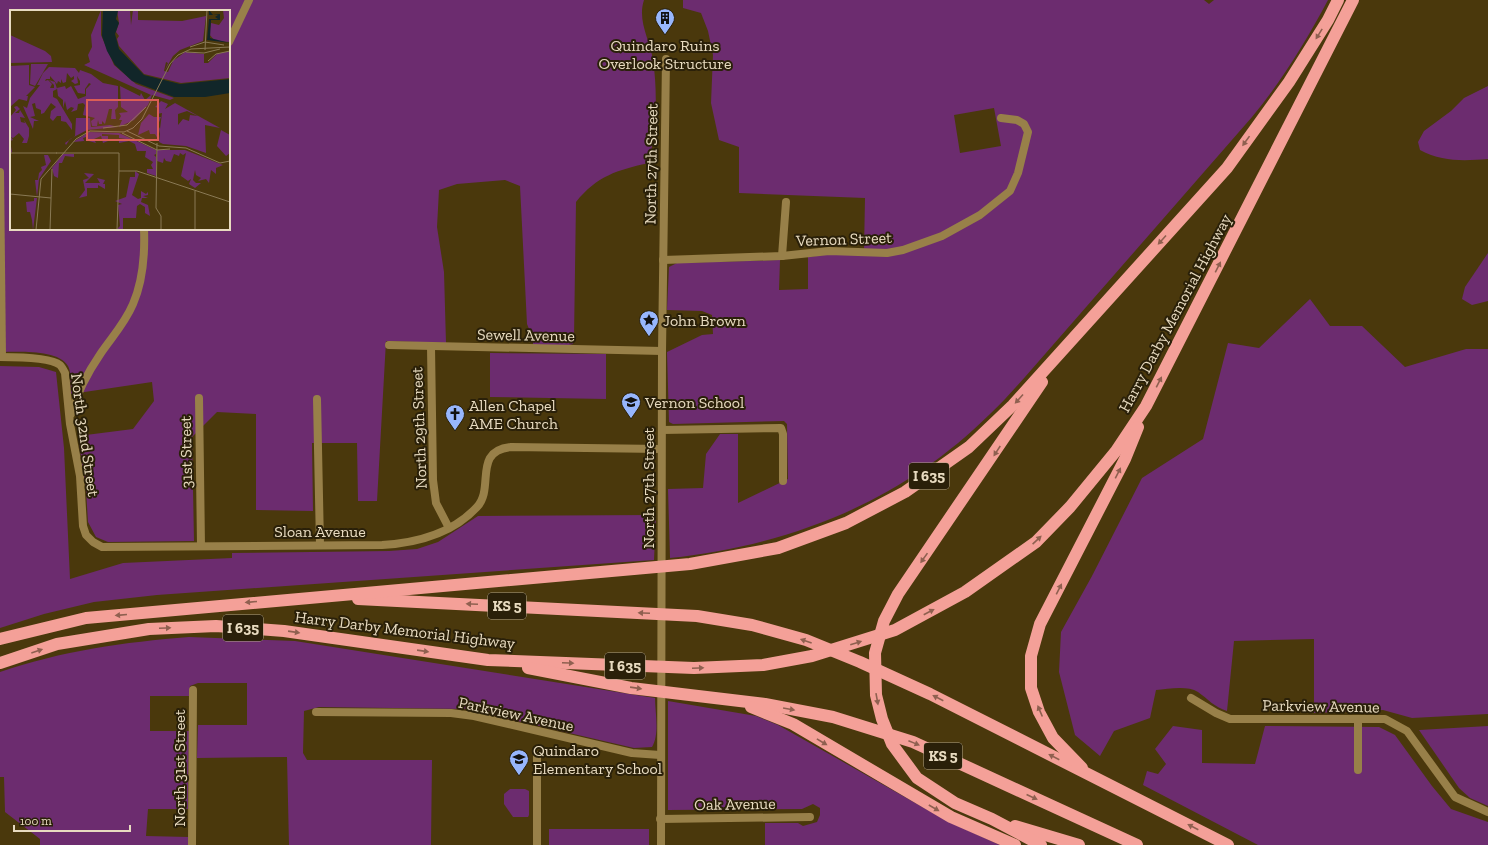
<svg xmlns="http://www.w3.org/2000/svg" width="1488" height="845" viewBox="0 0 1488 845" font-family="'Zilla Slab',serif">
	<rect width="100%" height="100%" fill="#4a380c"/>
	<g fill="#6c2c6f" fill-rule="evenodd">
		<path d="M0,0H644C637,21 650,40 653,60C658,94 656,130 649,163C617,170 597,176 576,202L574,338L573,344L569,345H533V339L527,324L520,186L505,180L457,184L439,190L437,227L444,272L446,343L386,341L377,501H358L357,443H312L313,511L256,510V414L217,412L192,437L194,541L108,542L96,537L88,522L86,490L78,436L133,429L154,401L152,382L71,394C70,387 72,373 68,366C58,349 18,352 0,352ZM11,11H229V229H11Z"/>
		<path d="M683,0H1204L1209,4L1214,0H1328C1306,41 1282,81 1252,117L1025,377C1014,389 1003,402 990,414C902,501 792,545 670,558L668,489L703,488L706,454L720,434H738V503L788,479L787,424L784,421L673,424L669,422L667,352L702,335L713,334L712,315L702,311L667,310L669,267L677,263L780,260L779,290L808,289V257L864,250L865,198L739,193V147L719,140L711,103L713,55L708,31L701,13L683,8ZM994,108L1001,146L960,153L954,115Z"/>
		<path d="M1488,86V159C1464,161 1442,162 1420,150L1418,142L1424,131L1451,111L1464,98Z"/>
		<path d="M1488,253V301L1472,305L1462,299L1465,287Z"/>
		<path d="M1310,299L1330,326H1362L1405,367L1466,349H1488V714L1412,718L1383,710L1314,713V639L1234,641L1227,711C1214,707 1208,699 1198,692C1187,685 1168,689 1156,690L1150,718L1114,731L1100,756L1075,735L1059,672L1061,632L1092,576L1142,478L1203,439L1228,343L1259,348Z"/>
		<path d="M490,353L606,354V399L490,397Z"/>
		<path d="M0,366L39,367L56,372L64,448L70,579L123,563L232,558V553L389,551L417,549L438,542L478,516L656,515L654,560L157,595L94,602L44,614L0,628Z"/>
		<path d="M189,637L295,641L655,698C655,712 660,734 652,747L634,748L466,709L319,707L304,711L303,753L307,760H432L431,845H289L287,757L197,758L198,725H247V683H198L190,686L189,696H150V731H189L188,809H148L146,836L189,837V845H40V839L5,812L4,777H0V672C61,651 125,642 189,637Z"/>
		<path d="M668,701L756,716L778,725L947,821L1000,845H765V823H798L803,826L817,822L820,815V808L813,804L802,809L668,810Z"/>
		<path d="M1173,726L1202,730V763L1255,764L1265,726L1379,727L1395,735L1432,786L1451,809L1488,822V845H1258L1143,785L1147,771L1158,774L1166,764L1155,749Z"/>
		<path d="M1488,726V806L1470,798L1459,788L1419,730Z"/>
		<path d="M510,789H525L529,791V815L528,817H513L504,804V794Z"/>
		<rect x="549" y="829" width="100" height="16"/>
	</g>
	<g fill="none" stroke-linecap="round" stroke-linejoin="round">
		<g stroke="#988049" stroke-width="8">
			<path d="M229,42L249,0"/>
			<path d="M0,172L2,357"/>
			<path d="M782,256L786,202"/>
			<path d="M663,260L782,256L829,251L887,253L903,250L942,236L980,215L1010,191L1018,173L1028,132L1024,124L1017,120L1001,118"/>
			<path d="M389,345L662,351"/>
			<path d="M431,347L433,480L436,503L449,528"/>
			<path d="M0,357C14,357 50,357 60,365C62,367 64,371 65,373L70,424L80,476L83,526L86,535L93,542L102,547L382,545C416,543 452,534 477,507C495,488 472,451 511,447L661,449"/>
			<path d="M199,398L201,546"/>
			<path d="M317,399L320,545"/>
			<path d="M71,414C77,393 88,372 101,353C112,337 125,323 133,304C143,281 145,255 144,229"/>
			<path d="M662,430L781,428L783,434V481"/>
			<path d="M1191,698L1216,713L1230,719H1385L1407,731L1455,797L1488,812"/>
			<path d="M316,712L451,713L474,716L632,753L660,755"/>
			<path d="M1358,770V719"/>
			<path d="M660,819L810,817"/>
			<path d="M192,845L193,690"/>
			<path d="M537,845V755"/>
			<path d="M661,845L662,351L666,59"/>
		</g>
		<g stroke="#f4a098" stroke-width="12">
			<path d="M358,599L697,616L752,625L806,640L860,662L930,694L1228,845"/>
			<path d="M0,639L86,618L690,564L778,548L846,523L905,492L969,447L1013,405L1227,168L1289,82L1328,20L1338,0"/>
			<path d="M0,663L57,644L149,629L216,626L284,631L488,660L694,668L763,665L812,656L895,630L965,592L1036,542L1070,507L1116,451L1146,406L1353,0"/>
			<path d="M528,668L631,688L765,704L833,717L913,742L1137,845"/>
			<path d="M751,707L793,724L951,817L1015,845"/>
			<path d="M1082,768L1053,738L1039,712L1031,688V656L1040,624L1125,459L1138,427"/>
			<path d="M1015,826L1079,845"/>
			<path d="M1041,845L992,819L955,803L917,778L892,744L882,719L876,695L875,653L884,621L898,594L1042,382"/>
		</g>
	</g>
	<defs><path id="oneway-solid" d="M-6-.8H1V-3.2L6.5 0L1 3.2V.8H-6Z"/></defs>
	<g fill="#8f6050">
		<use href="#oneway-solid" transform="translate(1319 34) rotate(122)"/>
		<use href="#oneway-solid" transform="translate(1246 141) rotate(126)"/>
		<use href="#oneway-solid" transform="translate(1162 240) rotate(132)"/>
		<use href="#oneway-solid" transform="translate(1218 267) rotate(-63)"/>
		<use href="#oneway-solid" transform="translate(1159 382) rotate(-63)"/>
		<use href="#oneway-solid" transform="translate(1019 399) rotate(132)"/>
		<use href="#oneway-solid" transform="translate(997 451) rotate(123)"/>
		<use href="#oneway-solid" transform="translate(1118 473) rotate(-63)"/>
		<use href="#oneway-solid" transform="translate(1037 540) rotate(-43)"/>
		<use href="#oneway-solid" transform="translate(924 558) rotate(125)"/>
		<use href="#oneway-solid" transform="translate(1059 589) rotate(-63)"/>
		<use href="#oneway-solid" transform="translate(251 602) rotate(175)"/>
		<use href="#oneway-solid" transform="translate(472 604) rotate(-177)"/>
		<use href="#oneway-solid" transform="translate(929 612) rotate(-28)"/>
		<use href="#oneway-solid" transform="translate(644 613) rotate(-177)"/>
		<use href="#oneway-solid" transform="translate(121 615) rotate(175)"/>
		<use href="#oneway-solid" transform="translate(165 628) rotate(-2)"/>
		<use href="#oneway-solid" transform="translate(294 632) rotate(8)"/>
		<use href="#oneway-solid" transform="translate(806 641) rotate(-161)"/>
		<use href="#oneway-solid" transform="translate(856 643) rotate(-17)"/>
		<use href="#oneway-solid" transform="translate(37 651) rotate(-19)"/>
		<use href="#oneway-solid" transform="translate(423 651) rotate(8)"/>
		<use href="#oneway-solid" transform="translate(568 663) rotate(2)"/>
		<use href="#oneway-solid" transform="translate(698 668) rotate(-2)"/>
		<use href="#oneway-solid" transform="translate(636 688) rotate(8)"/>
		<use href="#oneway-solid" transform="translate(938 698) rotate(-153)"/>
		<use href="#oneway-solid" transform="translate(877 699) rotate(80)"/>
		<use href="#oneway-solid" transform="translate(789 709) rotate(10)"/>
		<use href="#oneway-solid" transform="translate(1040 711) rotate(-113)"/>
		<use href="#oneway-solid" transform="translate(822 742) rotate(31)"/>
		<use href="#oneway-solid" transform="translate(914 743) rotate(22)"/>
		<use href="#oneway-solid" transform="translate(1054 757) rotate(-153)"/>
		<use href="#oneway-solid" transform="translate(1032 797) rotate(25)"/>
		<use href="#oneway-solid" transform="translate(934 808) rotate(30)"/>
		<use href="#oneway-solid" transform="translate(1193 827) rotate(-153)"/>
	</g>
	<defs>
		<symbol id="building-pin" viewBox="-11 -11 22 30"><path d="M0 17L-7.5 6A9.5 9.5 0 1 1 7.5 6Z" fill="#97b6fd" stroke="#2a2009"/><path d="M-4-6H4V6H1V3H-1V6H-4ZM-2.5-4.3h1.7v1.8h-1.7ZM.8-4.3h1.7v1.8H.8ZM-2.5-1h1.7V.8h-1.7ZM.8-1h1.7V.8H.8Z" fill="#111"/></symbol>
		<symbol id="sight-pin" viewBox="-11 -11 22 30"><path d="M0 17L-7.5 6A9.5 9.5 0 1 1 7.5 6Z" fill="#97b6fd" stroke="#2a2009"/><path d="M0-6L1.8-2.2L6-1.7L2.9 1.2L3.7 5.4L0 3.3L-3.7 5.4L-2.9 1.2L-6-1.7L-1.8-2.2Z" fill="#111"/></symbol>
		<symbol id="school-pin" viewBox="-11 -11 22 30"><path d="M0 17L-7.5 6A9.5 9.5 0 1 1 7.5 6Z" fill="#97b6fd" stroke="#2a2009"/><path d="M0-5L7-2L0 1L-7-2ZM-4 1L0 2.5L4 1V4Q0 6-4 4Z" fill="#111"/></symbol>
		<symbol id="church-pin" viewBox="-11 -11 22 30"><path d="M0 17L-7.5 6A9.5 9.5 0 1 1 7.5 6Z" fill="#97b6fd" stroke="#2a2009"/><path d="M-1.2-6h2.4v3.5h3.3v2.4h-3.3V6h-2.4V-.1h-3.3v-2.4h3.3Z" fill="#111"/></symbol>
	</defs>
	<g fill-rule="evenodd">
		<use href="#building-pin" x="654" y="7" width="22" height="30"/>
		<use href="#sight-pin" x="638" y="309" width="22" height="30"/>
		<use href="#school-pin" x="620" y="391" width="22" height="30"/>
		<use href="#church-pin" x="444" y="403" width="22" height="30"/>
		<use href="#school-pin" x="508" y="748" width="22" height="30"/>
	</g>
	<g text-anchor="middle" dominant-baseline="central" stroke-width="4" stroke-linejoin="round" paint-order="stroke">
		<g fill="#2a2009" stroke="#afa389" stroke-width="1">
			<rect x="909" y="463" width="40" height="26" rx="3"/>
			<rect x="488" y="593" width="38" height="26" rx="3"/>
			<rect x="223" y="615" width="40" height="26" rx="3"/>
			<rect x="605" y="653" width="40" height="26" rx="3"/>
			<rect x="924" y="743" width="38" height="26" rx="3"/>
		</g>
		<g font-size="15" font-weight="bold" fill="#e8dbc0">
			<text x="929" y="476">I 635</text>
			<text x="507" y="606">KS 5</text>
			<text x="243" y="628">I 635</text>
			<text x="625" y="666">I 635</text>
			<text x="943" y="756">KS 5</text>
		</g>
		<g font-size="16" fill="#e8dbc0" stroke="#2a2009" text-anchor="start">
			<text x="665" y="45" text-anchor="middle">Quindaro Ruins<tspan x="665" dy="18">Overlook Structure</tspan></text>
			<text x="663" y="320">John Brown</text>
			<text x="645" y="402">Vernon School</text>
			<text x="469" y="405">Allen Chapel<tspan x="469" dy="18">AME Church</tspan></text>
			<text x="533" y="750">Quindaro<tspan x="533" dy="18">Elementary School</tspan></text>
		</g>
		<g font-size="16" fill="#e8dbc0" stroke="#2a2009">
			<text transform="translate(651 164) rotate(-89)">North 27th Street</text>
			<text transform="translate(844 239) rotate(-2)">Vernon Street</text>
			<text transform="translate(1175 313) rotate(-62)">Harry Darby Memorial Highway</text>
			<text transform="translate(526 335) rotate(1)">Sewell Avenue</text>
			<text transform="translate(419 428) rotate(-92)">North 29th Street</text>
			<text transform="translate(85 435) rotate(82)">North 32nd Street</text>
			<text transform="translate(186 452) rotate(-91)">31st Street</text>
			<text transform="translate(648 488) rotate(-90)">North 27th Street</text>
			<text x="320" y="531">Sloan Avenue</text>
			<text transform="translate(405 630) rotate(7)">Harry Darby Memorial Highway</text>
			<text transform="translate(1321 706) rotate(1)">Parkview Avenue</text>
			<text transform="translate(516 714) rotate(12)">Parkview Avenue</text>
			<text transform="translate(179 768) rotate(-90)">North 31st Street</text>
			<text transform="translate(735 804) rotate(-1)">Oak Avenue</text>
		</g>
	</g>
	<g transform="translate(10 10)">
		<rect width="220" height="220" fill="#4a380c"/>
		<path d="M91,0V25L104,55L126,74L164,88L160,90L142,85L138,95L124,110L109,117L112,110H109L111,106L109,103L118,102L111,97L110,76L130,86L131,83L135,90L141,85L74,55L80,52L78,45L82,37L81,25ZM107,0H120L121,15L123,0H128V10L172,11L196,6L193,31L170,40L163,46L155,60L158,53L156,52L154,61L158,62L163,51L175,42L194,44V53H198L207,44L220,41V68L171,73L134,64L109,36L107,29L109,26L106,22L109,13ZM213,0H220V32L205,31L199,24L201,13L209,15L214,8ZM0,25L35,41L41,46L42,52L0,53ZM21,54H38L25,76L20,74ZM19,55V75L25,77L16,86H18L17,91L9,89L0,97V56ZM39,57L65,58L69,63L70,60L81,64L93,73L108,76V97L105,100L106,109H101L102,99H99L95,114L92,111V114H89L88,110L87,116H82L81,111L85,108L73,105L75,95L73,93L68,94L67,100L61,102L64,98L61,97L57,100L55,91L53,98V90L48,86L47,78L55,76L56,79L61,76L68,89L76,86V79L81,74L79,73L75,79V84L68,83L64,76L70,75V71L67,66L68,73L65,74L61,71L64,69V66L61,68L57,63L56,72L53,73L51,69V73L48,71L47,74L40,66V69H36L35,71L38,70L42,74L40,78H44V75L39,70L45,72L47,79L43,81V87L47,89L62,114V120L56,112L51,111V106H47L43,111L40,108L41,101L46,97L41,93L34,103L31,104V100L26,98L25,93L22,94L25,106L20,107L29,111H24L23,119L13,96L17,98L20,88L30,75H27L33,63ZM151,91L158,94L155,99L165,93L210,118L195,115L196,143L176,136L153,134L149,132L150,124L149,119L148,129L145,124H140L139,120L128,125L131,113L139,104L144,107H151L148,115L150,119L152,103L147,104L149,98L145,97ZM177,101L188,106L180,105L179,111L173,109L168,115V104ZM7,96L10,99L5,103H9L10,100L15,108L10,107L11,112L15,113L14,110L19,118V126L17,133H12L14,129L9,123L3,128L1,127L3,130L0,131L2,142L0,143V107L6,100L4,97ZM66,108H80L81,117L100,115L108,117L77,120L60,129L56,135L55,133L65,126ZM211,120L220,125V143L216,146L207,136ZM79,122L109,123L146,140V144L144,145L146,147V166L137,163V159H143L141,155L143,152L135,147L136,141H127L125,134L119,131L109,133V131L116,129L109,128V125L92,124V126H98V131L93,133L91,126L84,129L86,133L79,131L76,127L73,128L75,133L74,131L63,132ZM147,140H175L213,155L206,158V164L201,160L199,173L196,169L188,171L191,168L186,165L185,160L183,170L186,173H191L185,178L179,174L181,169L178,171L171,166L176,143L173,145L170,143L169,146L164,144L161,152L156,151L154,148L153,153L147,151ZM53,144H64V147L55,146L52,153H49L48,168L44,166L42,158ZM34,145H38L41,151L29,169L27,187L25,170H28L29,163L32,160L31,157L36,155ZM125,161L129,164L122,185L128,189L131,188V181L136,184L138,182V185L133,186L138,188H132L131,192L138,195L140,206L135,203V197L130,194L127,196L126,208H113V219H107L110,216L108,195L112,194L105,191L116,187L120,167H125ZM74,163L84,164L75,173H90L87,168L95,170L93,174H95V179L88,175V178H77V186L69,188L75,180L73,170L79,168ZM24,188H27L23,220L22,210L20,202H17L16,192L24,191Z" fill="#6c2c6f" fill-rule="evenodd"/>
		<path d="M93,0L108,1L106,9L109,13L105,24L109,39L134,65L170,74L220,69V83L195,87H164L122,71L105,55L97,41L92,26ZM199,0L203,5L210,4V10H201L200,28L220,33L197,30L199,9H208L205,7L208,5H199Z" fill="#112629"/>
		<path fill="none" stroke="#897954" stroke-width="1" d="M180,37L195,32L214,35M195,40L197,0M176,42L194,43L210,39M198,51L206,44L220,41M93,118L117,115L136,97M117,121L149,136L176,138L210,153L220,151M112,123L147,140L160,139M147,133L146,198L151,206V220M0,143H47M46,143H109V161H127L220,192M0,184L41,188M26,220L31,169L66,129L80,121L114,122L123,118L132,109L160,54L168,45L181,39L220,37M40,220L42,159M107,220L109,161M185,220V181"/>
		<path fill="#db5e56" fill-opacity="0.15" stroke="#db5e56" stroke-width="2" d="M77,90H148V130H77Z"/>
		<rect width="220" height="220" fill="none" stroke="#e8dbc0" stroke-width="2"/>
	</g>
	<path d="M14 825v6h116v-6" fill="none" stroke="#e8dbc0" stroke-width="2"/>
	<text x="20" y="825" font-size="12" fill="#e8dbc0" stroke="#2a2009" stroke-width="3" paint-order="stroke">100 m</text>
</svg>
